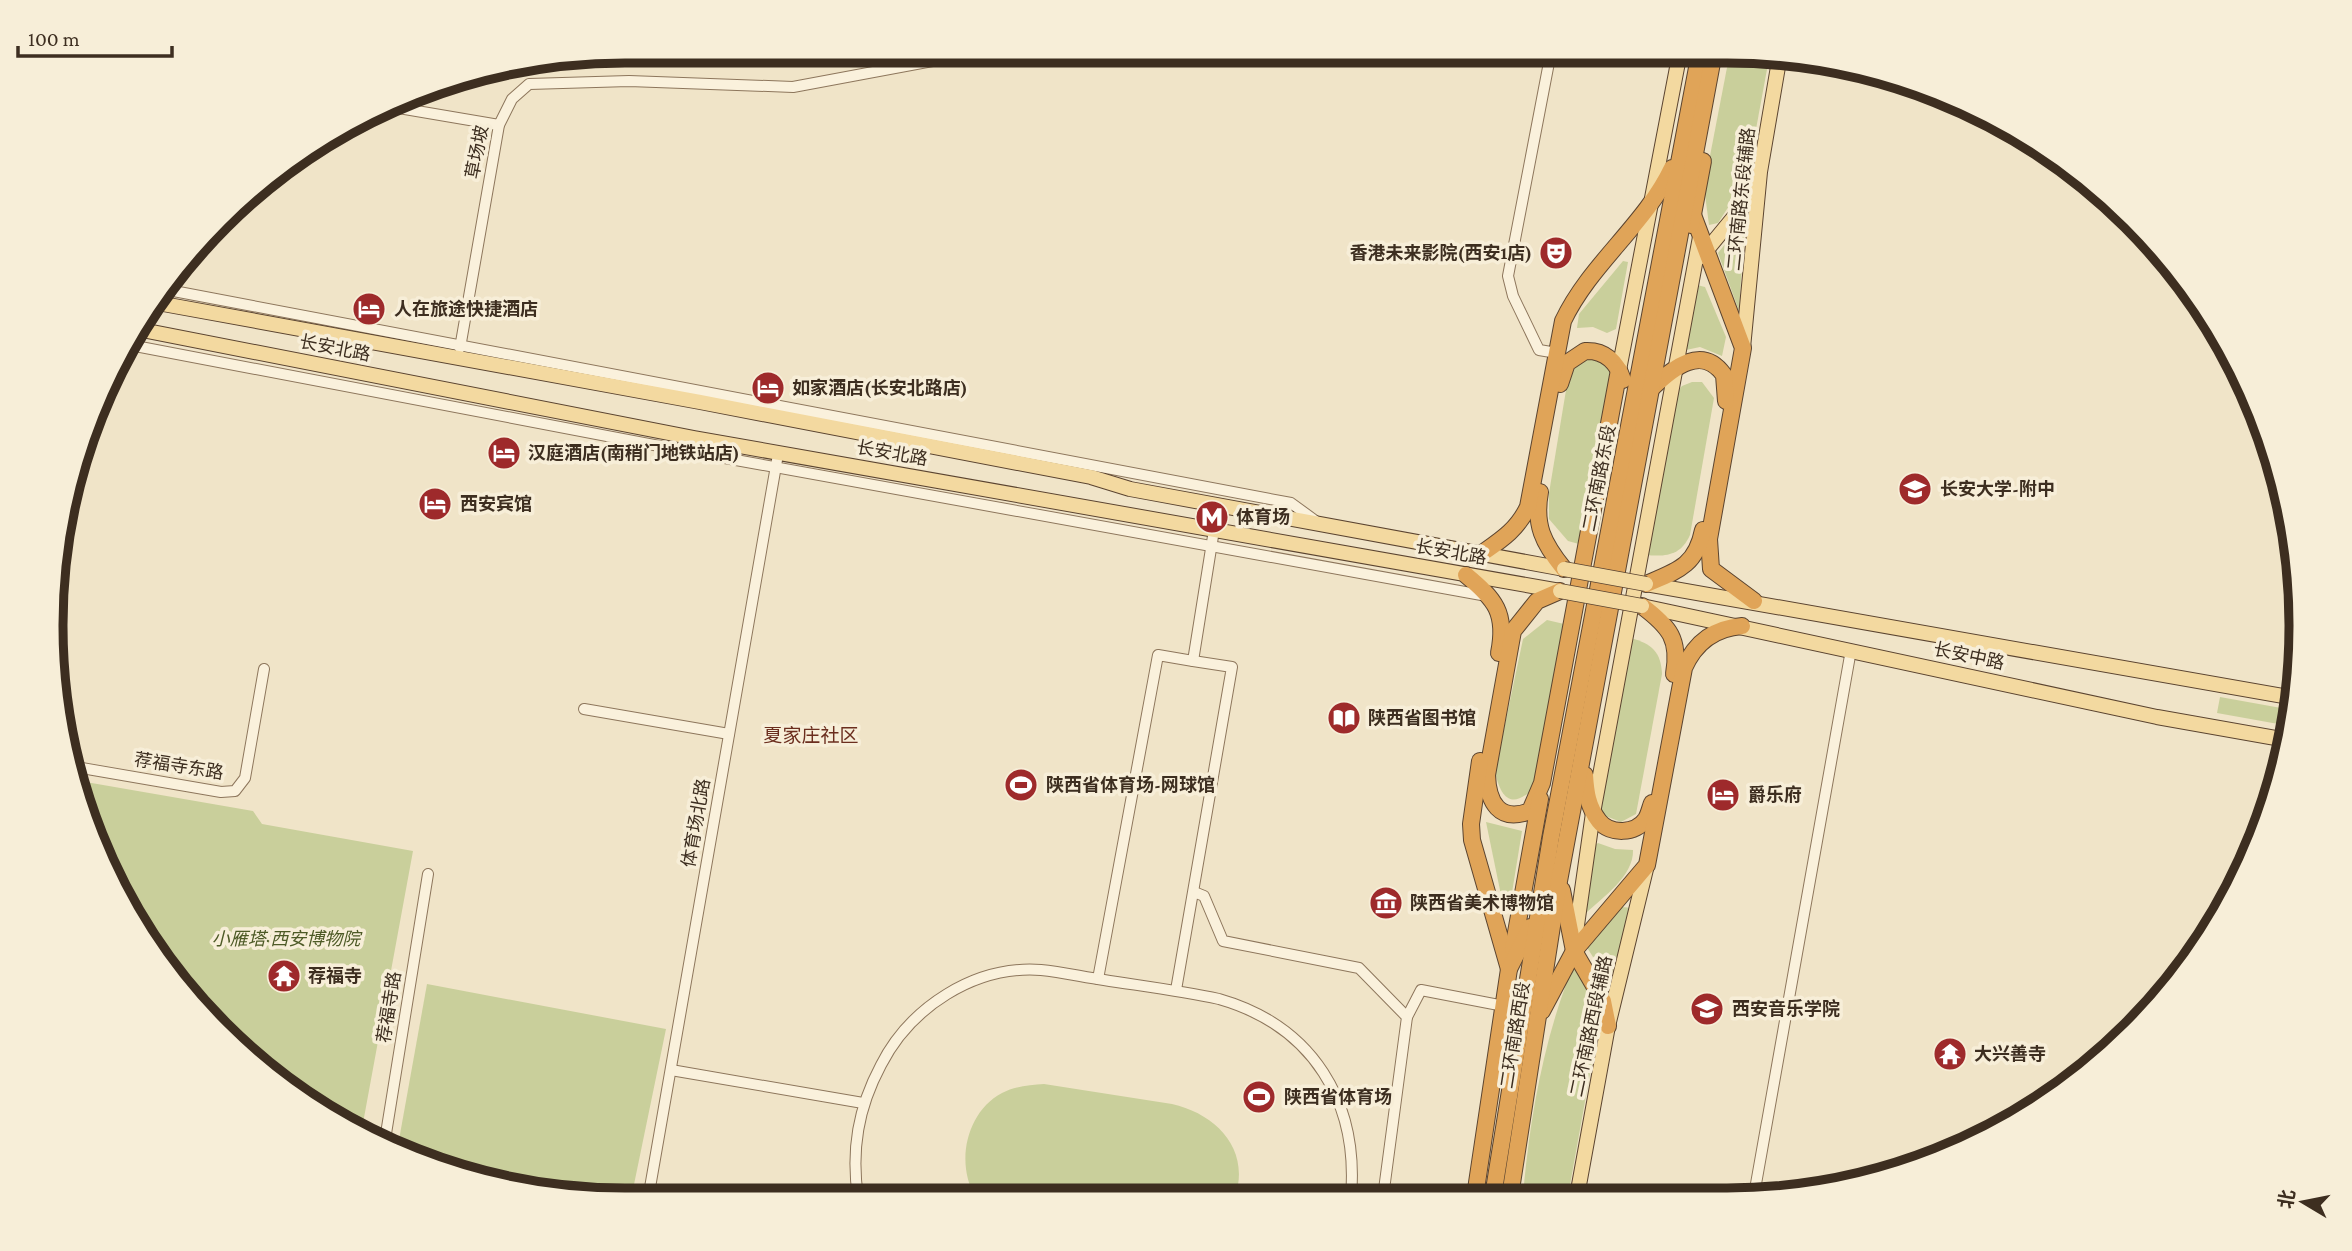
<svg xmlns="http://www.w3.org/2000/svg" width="2352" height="1251" viewBox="0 0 2352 1251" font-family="'Crimson Pro','Noto Sans SC',serif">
	<rect width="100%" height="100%" fill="#f0e4c8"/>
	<g fill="#c9cf9b">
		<path d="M1730,52L1770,53L1747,178L1718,223L1709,225L1704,187Z"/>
		<path d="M1745,219L1739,311L1718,253Z"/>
		<path d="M1623,261L1628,262L1616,329L1607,333L1593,327L1577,328L1579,314Z"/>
		<path d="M1697,285L1705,287L1726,337L1722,356L1700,347L1686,350Z"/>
		<path d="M1591,357L1601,358L1611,370L1579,544L1568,541L1549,519V493L1569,372L1581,359Z"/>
		<path d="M1692,382H1702L1714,398L1690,535C1681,555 1667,557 1646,555L1674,396L1682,386Z"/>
		<path d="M1547,620L1564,624L1532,790C1509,811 1500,794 1495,772L1523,639Z"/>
		<path d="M1631,638C1652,644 1661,652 1662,674L1636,814L1621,822L1603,815L1599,803Z"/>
		<path d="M2220,697L2292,710L2290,726L2217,713Z"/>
		<path d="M80,781L253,811L262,824L413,851L361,1134L219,1032L110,879Z"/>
		<path d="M1486,822L1522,831L1510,905L1501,895Z"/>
		<path d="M1598,843L1615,849L1633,850C1634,876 1603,897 1585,914L1593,847Z"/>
		<path d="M1622,907L1632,908L1609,982L1586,946Z"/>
		<path d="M1575,962L1600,1018L1568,1196H1523C1529,1120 1545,1032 1575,962Z"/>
		<path d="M427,984L666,1029L631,1199H588L477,1181L397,1151Z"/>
		<path d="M1044,1084L1172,1104C1216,1114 1251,1149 1235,1197L976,1198C955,1164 966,1112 1002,1093C1015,1086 1030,1085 1044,1084Z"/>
	</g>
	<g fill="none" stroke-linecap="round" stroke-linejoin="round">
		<defs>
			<g id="minor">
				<path d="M1551,52L1508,276L1513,296L1539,350L1557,353"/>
				<path d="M393,107L499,125"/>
				<path d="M163,289L1291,503L1317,522"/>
				<path d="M130,345L675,449L1487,596"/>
				<path d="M460,348L499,125L512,99L529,84L629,81L793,87L986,51"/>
				<path d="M584,709L729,734"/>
				<path d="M76,767L221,792L235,791L245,778L264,669"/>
				<path d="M1194,892L1204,896L1223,941L1359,968L1407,1017L1383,1197"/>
				<path d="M1098,979L1158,655L1193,661L1214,530"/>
				<path d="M1176,990L1232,667L1193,661"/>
				<path d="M1407,1017L1421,990L1504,1006"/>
				<path d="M671,1070L863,1103"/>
				<path d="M384,1146L428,874"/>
				<path d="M1754,1195L1851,650"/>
				<path d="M858,1198C851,1150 858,1108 881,1065C910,1008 974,965 1041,970C1062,972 1083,977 1104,980C1142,986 1181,991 1219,999C1313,1026 1359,1102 1351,1197"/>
				<path d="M648,1199L777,460"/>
			</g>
			<g id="major">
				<path d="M1701,257L1757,189"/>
				<path d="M152,302L700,402L1091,477L1130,489L1564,569"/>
				<path d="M137,329L694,438L1560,591"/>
				<path d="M1743,348L1760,172L1780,55"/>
				<path d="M1619,370L1680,52"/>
				<path d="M1646,584L2294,698"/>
				<path d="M1642,606L2157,717L2287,740"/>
				<path d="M1575,939L1593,813L1700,237"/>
				<path d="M1577,1196L1608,1026L1647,865"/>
			</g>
			<g id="highway">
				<path d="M1693,215L1743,348L1709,539L1711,569L1754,601"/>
				<path d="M1691,225L1703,161"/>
				<path d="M1560,384L1567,363L1585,351C1605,350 1617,362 1623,380"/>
				<path d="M1653,387C1673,368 1702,344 1724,375L1726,401"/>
				<path d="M1540,492C1534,525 1543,543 1564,569"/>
				<path d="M1481,554C1501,540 1517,530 1528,507L1563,321C1590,264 1645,225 1672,168"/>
				<path d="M1466,575C1495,599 1507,613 1499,653"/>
				<path d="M1646,584C1677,571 1696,566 1703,530"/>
				<path d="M1560,591L1537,601L1513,631L1487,775C1488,802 1499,823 1530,811L1542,783L1619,370"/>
				<path d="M1642,606C1670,627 1680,640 1674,674"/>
				<path d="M1480,761L1471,824L1472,840L1509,969"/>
				<path d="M1585,775C1586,792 1588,807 1599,821C1610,835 1636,834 1646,819C1649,814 1650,808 1652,803"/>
				<path d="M1562,890L1574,951L1603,1001L1608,1026"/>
				<path d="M1513,949L1540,799"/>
				<path d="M1542,1011L1574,951L1647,865L1684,668C1695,643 1714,628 1742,626"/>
				<path d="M1475,1196L1509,969L1530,927"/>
				<path d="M1493,1196L1551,837L1700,52"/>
				<path d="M1510,1196L1559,881L1714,52"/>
			</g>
		</defs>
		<use href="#minor" stroke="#8d765c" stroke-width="12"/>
		<use href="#major" stroke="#5b4430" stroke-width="16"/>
		<use href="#highway" stroke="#5b4430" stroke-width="18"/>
		<use href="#minor" stroke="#faf1dc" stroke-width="10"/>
		<use href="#major" stroke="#f3d9a0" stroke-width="14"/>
		<use href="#highway" stroke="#e0a458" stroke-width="16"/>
		<defs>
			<g id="major-bridge">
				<path d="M1564,569L1646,584"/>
				<path d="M1560,591L1642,606"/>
			</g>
		</defs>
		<use href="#major-bridge" stroke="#5b4430" stroke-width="16" stroke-linecap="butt"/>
		<use href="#major-bridge" stroke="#f3d9a0" stroke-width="14"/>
	</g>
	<defs>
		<symbol id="theatre-disc" viewBox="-11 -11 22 22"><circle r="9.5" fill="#9e2a2b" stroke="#f7eed8"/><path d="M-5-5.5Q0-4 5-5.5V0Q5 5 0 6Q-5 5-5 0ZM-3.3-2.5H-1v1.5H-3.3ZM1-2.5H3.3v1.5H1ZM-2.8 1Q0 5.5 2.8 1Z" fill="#fff"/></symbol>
		<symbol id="hotel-disc" viewBox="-11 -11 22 22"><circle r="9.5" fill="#9e2a2b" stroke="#f7eed8"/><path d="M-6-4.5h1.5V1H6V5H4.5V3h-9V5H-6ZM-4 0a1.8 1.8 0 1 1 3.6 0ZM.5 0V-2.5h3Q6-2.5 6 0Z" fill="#fff"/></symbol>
		<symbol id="school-disc" viewBox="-11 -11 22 22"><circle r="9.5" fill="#9e2a2b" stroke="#f7eed8"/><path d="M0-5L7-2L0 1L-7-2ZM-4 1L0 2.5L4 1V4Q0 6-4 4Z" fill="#fff"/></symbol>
		<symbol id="metro-disc" viewBox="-11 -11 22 22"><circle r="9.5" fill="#9e2a2b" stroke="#f7eed8"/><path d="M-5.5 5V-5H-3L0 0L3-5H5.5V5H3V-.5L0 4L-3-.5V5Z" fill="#fff"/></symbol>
		<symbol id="library-disc" viewBox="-11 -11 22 22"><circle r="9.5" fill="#9e2a2b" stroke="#f7eed8"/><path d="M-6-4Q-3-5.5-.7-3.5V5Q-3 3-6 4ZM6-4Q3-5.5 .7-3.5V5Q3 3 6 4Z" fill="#fff"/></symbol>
		<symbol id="stadium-disc" viewBox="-11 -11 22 22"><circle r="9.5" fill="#9e2a2b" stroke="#f7eed8"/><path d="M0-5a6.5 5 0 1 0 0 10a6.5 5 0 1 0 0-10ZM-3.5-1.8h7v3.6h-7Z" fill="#fff"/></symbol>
		<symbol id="museum-disc" viewBox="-11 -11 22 22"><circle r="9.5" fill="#9e2a2b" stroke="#f7eed8"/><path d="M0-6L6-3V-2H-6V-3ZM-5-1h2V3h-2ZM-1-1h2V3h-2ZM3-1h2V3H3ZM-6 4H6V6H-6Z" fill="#fff"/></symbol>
		<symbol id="temple-disc" viewBox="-11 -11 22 22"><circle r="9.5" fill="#9e2a2b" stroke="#f7eed8"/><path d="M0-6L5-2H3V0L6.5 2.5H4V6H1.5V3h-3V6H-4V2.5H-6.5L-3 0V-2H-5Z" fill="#fff"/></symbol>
		<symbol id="university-disc" viewBox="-11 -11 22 22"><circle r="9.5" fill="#9e2a2b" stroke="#f7eed8"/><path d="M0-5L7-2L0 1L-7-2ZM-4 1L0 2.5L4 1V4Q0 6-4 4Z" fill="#fff"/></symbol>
	</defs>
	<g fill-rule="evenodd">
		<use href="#theatre-disc" x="1537" y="234" width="38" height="38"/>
		<use href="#hotel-disc" x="350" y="290" width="38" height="38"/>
		<use href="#hotel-disc" x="749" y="369" width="38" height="38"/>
		<use href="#hotel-disc" x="485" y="434" width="38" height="38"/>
		<use href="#school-disc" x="1896" y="470" width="38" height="38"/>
		<use href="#hotel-disc" x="416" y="485" width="38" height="38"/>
		<use href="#metro-disc" x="1193" y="498" width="38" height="38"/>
		<use href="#library-disc" x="1325" y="699" width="38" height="38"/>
		<use href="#stadium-disc" x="1002" y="766" width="38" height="38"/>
		<use href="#hotel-disc" x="1704" y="776" width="38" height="38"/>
		<use href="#museum-disc" x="1367" y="884" width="38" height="38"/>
		<use href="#temple-disc" x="265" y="957" width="38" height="38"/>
		<use href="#university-disc" x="1688" y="990" width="38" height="38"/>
		<use href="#temple-disc" x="1931" y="1035" width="38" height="38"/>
		<use href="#stadium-disc" x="1240" y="1078" width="38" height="38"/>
	</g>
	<g text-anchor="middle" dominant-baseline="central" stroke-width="7" stroke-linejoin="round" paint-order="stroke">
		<g font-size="18" fill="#3d2e20" stroke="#f7eed8">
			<text transform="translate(477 152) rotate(-79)">草场坡</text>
			<text transform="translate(1741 199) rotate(-84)">二环南路东段辅路</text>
			<text transform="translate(335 348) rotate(11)">长安北路</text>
			<text transform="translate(892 453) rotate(10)">长安北路</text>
			<text transform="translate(1599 478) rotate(-79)">二环南路东段</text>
			<text transform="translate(1451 552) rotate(10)">长安北路</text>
			<text transform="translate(1969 656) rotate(12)">长安中路</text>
			<text transform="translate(179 766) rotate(9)">荐福寺东路</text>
			<text transform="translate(696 823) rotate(-80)">体育场北路</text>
			<text transform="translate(389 1007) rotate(-81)">荐福寺路</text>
			<text transform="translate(1591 1026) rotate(-78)">二环南路西段辅路</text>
			<text transform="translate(1515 1035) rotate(-81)">二环南路西段</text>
		</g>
		<g font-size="18" font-weight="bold" fill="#3d2e20" stroke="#f7eed8" text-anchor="start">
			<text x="1532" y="253" text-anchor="end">香港未来影院(西安1店)</text>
			<text x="394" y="309">人在旅途快捷酒店</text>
			<text x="792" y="388">如家酒店(长安北路店)</text>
			<text x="528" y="453">汉庭酒店(南稍门地铁站店)</text>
			<text x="1940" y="489">长安大学-附中</text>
			<text x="460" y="504">西安宾馆</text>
			<text x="1236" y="517">体育场</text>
			<text x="1368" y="718">陕西省图书馆</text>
			<text x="1046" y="785">陕西省体育场-网球馆</text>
			<text x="1748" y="795">爵乐府</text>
			<text x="1410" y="903">陕西省美术博物馆</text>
			<text x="308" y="976">荐福寺</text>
			<text x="1732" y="1009">西安音乐学院</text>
			<text x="1974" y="1054">大兴善寺</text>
			<text x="1284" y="1097">陕西省体育场</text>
		</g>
		<g font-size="18" font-style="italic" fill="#4d5a26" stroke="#f7eed8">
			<text x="286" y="939">小雁塔·西安博物院</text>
		</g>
		<g font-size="19" fill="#6b2e1e" stroke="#f7eed8">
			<text x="811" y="735">夏家庄社区</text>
		</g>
	</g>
	<path d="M0 0H2352V1251H0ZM625 63H1727A562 562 0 0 1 2289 625V626A562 562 0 0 1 1727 1188H625A562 562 0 0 1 63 626V625A562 562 0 0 1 625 63Z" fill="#f7eed8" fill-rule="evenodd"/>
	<path fill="none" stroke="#3d2e20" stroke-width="9" d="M625 63H1727A562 562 0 0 1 2289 625V626A562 562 0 0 1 1727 1188H625A562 562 0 0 1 63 626V625A562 562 0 0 1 625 63Z"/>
	<g transform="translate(2303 1202) rotate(280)" stroke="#f7eed8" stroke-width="5" paint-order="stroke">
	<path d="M0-5L12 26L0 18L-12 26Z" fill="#3d2e20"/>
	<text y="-10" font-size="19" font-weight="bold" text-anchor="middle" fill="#3d2e20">北</text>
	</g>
	<path d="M18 46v10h154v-10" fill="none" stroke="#3d2e20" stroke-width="3.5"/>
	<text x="28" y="46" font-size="21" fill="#3d2e20" stroke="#f7eed8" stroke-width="5" paint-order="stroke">100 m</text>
</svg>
